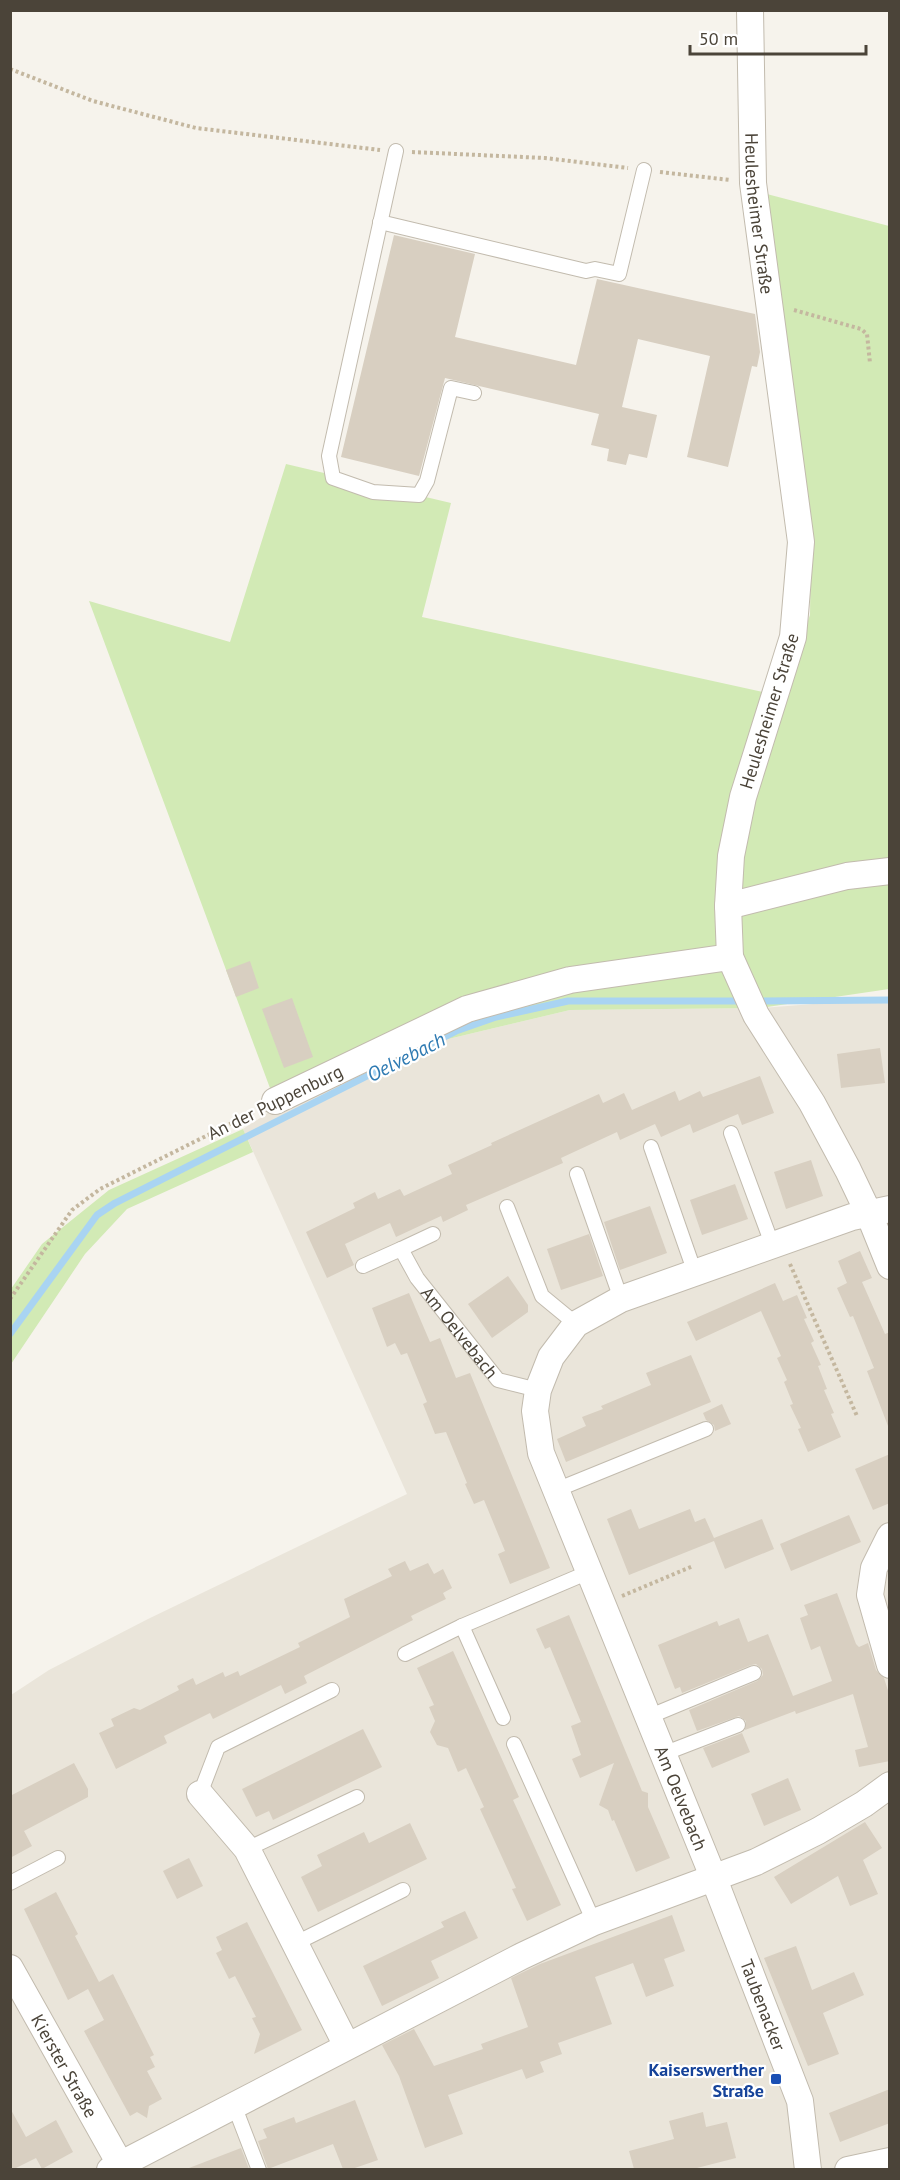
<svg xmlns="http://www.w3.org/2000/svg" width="900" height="2180" viewBox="0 0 900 2180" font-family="'PT Sans',sans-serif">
	<rect width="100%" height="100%" fill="#f6f3ec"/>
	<path fill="#eae5da" d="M889,998V2169L11,2170V1695L49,1670L148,1619L407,1494L243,1129L277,1107L419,1046L570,1010L761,1008Z"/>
	<g fill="#d2eab5">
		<path d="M763,193L889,226V989L761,1008L570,1010L419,1046L277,1107L89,601L230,642L286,464L451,503L422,617L781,696L810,615L811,536Z"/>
		<path d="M243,1129L253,1152L127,1209L85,1254L11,1364V1289L42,1244L109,1190Z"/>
	</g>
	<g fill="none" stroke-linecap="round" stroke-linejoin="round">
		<g stroke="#a9d4f2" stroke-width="7">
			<path d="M756,1001L890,1000"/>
			<path d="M10,1334L97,1215L115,1203L456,1031L496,1017L568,1001H745"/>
		</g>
	</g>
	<g fill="#d8cfc1">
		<path d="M394,235L475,254L455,337L576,365L597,279L755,314L760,352L757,367L752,366L728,467L687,457L710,356L638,339L622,407L657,415L647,458L629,454L626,465L607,461L609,449L591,445L599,414L445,378L419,476L341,457Z"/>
		<path d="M250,961L259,988L236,997L226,970Z"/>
		<path d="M292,998L313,1057L284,1068L262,1009Z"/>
		<path d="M880,1048L885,1083L841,1088L837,1054Z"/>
		<path d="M760,1076L774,1113L742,1125L738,1114L693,1133L690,1124L661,1137L655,1124L620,1140L617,1132L561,1158L563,1163L466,1205L468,1210L443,1222L441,1216L396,1237L390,1223L345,1244L354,1265L327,1278L306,1232L355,1208L353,1203L375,1192L378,1199L400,1189L404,1196L452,1174L448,1165L492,1145L491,1143L599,1094L603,1103L624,1093L632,1110L675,1091L679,1101L700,1091L703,1097Z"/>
		<path d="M811,1160L823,1196L786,1209L774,1172Z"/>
		<path d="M735,1184L748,1219L702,1235L690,1200Z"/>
		<path d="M650,1206L667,1253L620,1270L604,1222Z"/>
		<path d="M589,1234L603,1276L561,1290L547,1249Z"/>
		<path d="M860,1251L872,1278L862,1282L885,1334L890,1332L888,1426L867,1371L874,1368L853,1316L850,1317L837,1288L847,1283L838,1261Z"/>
		<path d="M508,1276L528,1305V1312L492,1338L468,1304Z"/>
		<path d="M775,1283L783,1301L797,1295L807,1318L804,1319L814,1341L811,1343L821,1365L818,1366L827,1389L824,1390L834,1413L831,1414L841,1437L808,1452L798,1429L801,1428L790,1405L793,1404L784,1382L787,1380L777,1358L781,1356L761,1311L696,1341L687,1322Z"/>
		<path d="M409,1293L430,1342L440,1338L456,1378L470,1373L550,1568L510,1584L498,1554L505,1551L484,1500L474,1504L465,1484L467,1483L446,1432L435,1434L423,1404L427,1402L407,1353L401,1355L395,1343L387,1347L372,1308Z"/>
		<path d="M691,1355L711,1402L566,1462L557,1439L586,1426L582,1417L603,1409L601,1406L651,1385L646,1373Z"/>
		<path d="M722,1404L731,1424L715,1431L714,1425L706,1420L703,1413Z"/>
		<path d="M890,1454V1503L873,1510L855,1469Z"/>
		<path d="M631,1509L639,1529L690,1509L695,1522L705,1518L714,1538L762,1519L774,1549L725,1569L714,1541L629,1575L607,1519Z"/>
		<path d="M849,1515L861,1542L791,1571L780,1544Z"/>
		<path d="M405,1561L410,1571L428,1563L434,1574L443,1569L452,1588L443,1593L446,1599L411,1616L413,1620L304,1676L307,1683L285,1694L281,1685L213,1719L210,1713L164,1736L167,1743L116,1769L99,1733L114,1726L111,1719L134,1708L140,1710L179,1690L177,1686L193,1678L196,1685L223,1672L225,1677L238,1671L240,1676L300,1647L298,1643L350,1617L344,1599L392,1576L388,1569Z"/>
		<path d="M837,1593L856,1644L859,1647L868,1643L876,1670L884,1678L890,1697V1761L859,1767L855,1750L868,1747L853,1694L796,1714L795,1711L745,1730L746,1721L739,1716L697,1731L689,1710L757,1681L763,1675L762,1669L756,1664L751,1665L682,1693L680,1687L675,1689L658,1645L717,1621L719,1626L739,1618L748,1642L768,1634L793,1696L832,1681L820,1646L811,1650L800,1618L808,1615L804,1605Z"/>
		<path d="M569,1615L642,1791L648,1793V1807L670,1858L636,1872L614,1820L612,1821L608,1810L599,1805L614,1763L580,1778L572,1759L581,1755L571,1726L581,1722L550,1647L545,1649L536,1629Z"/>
		<path d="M453,1651L519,1797L513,1800L561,1905L527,1921L512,1889L516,1888L480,1809L484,1807L466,1768L458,1772L448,1748L437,1745L430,1732L435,1721L429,1707L434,1705L417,1668Z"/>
		<path d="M363,1729L382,1767L273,1820L269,1811L256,1817L242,1789Z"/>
		<path d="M742,1733L750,1752L712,1768L703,1748Z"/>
		<path d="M74,1763L88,1789V1797L24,1831L32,1846L10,1858V1796Z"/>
		<path d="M788,1778L801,1810L764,1826L751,1794Z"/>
		<path d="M865,1822L882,1848L863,1860L878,1894L850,1906L838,1876L791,1904L774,1877Z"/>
		<path d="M410,1823L427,1859L318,1912L301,1877L322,1866L317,1855L364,1832L369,1843Z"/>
		<path d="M189,1858L203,1886L177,1899L163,1871Z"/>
		<path d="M56,1892L78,1934L75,1936L99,1982L113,1974L154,2055L150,2057L155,2067L147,2071L162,2099L149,2106L147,2118L137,2112L130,2116L84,2031L104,2020L88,1989L68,2000L24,1909Z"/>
		<path d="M465,1911L478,1938L431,1961L439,1978L382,2006L363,1966L444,1927L441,1922Z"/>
		<path d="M672,1915L685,1951L664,1959L674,1986L646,1997L633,1963L595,1977L612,2024L558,2043L562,2054L540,2062L544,2072L526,2079L522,2069L448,2095L463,2134L425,2148L399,2076L382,2045L414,2029L434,2066L483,2049L481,2044L528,2027L511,1978L540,1964Z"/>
		<path d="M247,1922L302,2030L254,2054L260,2034L252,2018L256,2017L235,1976L229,1979L216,1953L222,1950L216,1937Z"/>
		<path d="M796,1946L812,1990L854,1972L864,1995L823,2013L839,2054L808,2066L764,1958Z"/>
		<path d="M890,2089V2123L840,2142L829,2113Z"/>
		<path d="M355,2100L378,2160L352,2169H343L333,2144L268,2169L258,2141L267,2138L263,2129L294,2117L296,2123Z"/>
		<path d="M10,2108L26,2137L56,2120L73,2152L42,2169L36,2158L14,2169H10Z"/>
		<path d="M703,2112L706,2127L727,2122L736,2158L693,2169H634L629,2151L674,2139L669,2121Z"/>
		<path d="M241,2148L249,2169H190L189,2168Z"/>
	</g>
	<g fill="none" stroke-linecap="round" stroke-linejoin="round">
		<defs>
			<g id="service">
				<path d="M396,151L329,456L333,478L373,492L419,495L427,481L451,388L474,393"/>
				<path d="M380,222L586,271L595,269L619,274L644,170"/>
				<path d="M731,1133L772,1244"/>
				<path d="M651,1147L695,1273"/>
				<path d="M577,1174L621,1299"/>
				<path d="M507,1207L542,1296L576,1324"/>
				<path d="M401,1249L433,1234"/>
				<path id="s1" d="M363,1266L401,1249L417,1278L498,1380L538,1390"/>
				<path d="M556,1490L706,1429"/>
				<path d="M462,1626L503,1718"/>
				<path d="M405,1654L462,1626L589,1572"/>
				<path d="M648,1717L754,1673"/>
				<path d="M514,1744L594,1922"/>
				<path d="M663,1754L738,1725"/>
				<path d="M200,1794L218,1747L332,1690"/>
				<path d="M247,1849L357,1797"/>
				<path d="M10,1883L58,1858"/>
				<path d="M296,1943L403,1890"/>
				<path d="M234,2105L259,2170"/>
			</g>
			<g id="minor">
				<path id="s2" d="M750,10L753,183L801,542L793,637L743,797L731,856L728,906L730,957L756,1015L812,1103L848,1170L869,1214L890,1266"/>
				<path d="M728,906L847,876L890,871"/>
				<path d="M275,1101L467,1009L570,980L730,957"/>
				<path d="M890,1536L874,1568L870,1595L890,1665"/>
				<path d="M200,1794L247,1849L347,2046"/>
				<path id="s3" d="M10,1968L120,2164"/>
				<path d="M110,2170L522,1956L594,1922L756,1862L818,1831L864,1804L890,1785"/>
				<path d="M808,2170L800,2101L714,1879L556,1490L541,1453L535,1411L538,1390L551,1357L576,1324L621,1299L852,1217L890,1209"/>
				<path d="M848,2170L890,2161"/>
			</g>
		</defs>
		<use href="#service" stroke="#c2bbae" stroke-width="16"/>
		<use href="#minor" stroke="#c2bbae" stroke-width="28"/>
		<g stroke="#c4b79f" stroke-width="4" stroke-dasharray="3 3" stroke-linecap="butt">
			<path d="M10,69L93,101L196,128L380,150"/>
			<path d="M412,152L545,158L628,168"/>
			<path d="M660,172L730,180"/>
			<path d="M794,310L861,329L867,334L870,363"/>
			<path d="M790,1264L857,1416"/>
			<path d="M10,1299L72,1210L100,1189L256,1111"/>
			<path d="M622,1596L693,1566"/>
		</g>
		<use href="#service" stroke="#fff" stroke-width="14"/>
		<use href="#minor" stroke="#fff" stroke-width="26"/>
	</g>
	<rect fill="#1a4fb4" stroke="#fff" stroke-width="2" x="770" y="2073" width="12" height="12" rx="3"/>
	<g text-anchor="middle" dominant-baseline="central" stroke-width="4.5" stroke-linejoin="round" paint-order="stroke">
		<g font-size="18" fill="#4b4439" stroke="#fff">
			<text stroke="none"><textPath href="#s2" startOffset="204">Heulesheimer Straße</textPath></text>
			<text transform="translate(769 711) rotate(-73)">Heulesheimer Straße</text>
			<text transform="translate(275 1102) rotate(-26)">An der Puppenburg</text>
			<text stroke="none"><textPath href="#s1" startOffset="144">Am Oelvebach</textPath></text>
			<text transform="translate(681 1798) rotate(68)">Am Oelvebach</text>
			<text transform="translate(763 2005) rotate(69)">Taubenacker</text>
			<text stroke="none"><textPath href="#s3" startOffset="112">Kierster Straße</textPath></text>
		</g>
		<g font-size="18" font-weight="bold" fill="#164399" stroke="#fff" text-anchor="end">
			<text x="764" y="2069">Kaiserswerther<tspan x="764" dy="21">Straße</tspan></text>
		</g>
		<g font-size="20" font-style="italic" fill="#2e7ab2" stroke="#fff">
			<text transform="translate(406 1057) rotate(-27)">Oelvebach</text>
		</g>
	</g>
	<rect width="900" height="2180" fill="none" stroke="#4b4439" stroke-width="24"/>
	<path d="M690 45v9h176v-9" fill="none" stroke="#4b4439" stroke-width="3"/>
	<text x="699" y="45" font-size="18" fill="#4b4439" stroke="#ffffff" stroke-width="4.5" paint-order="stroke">50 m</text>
</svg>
